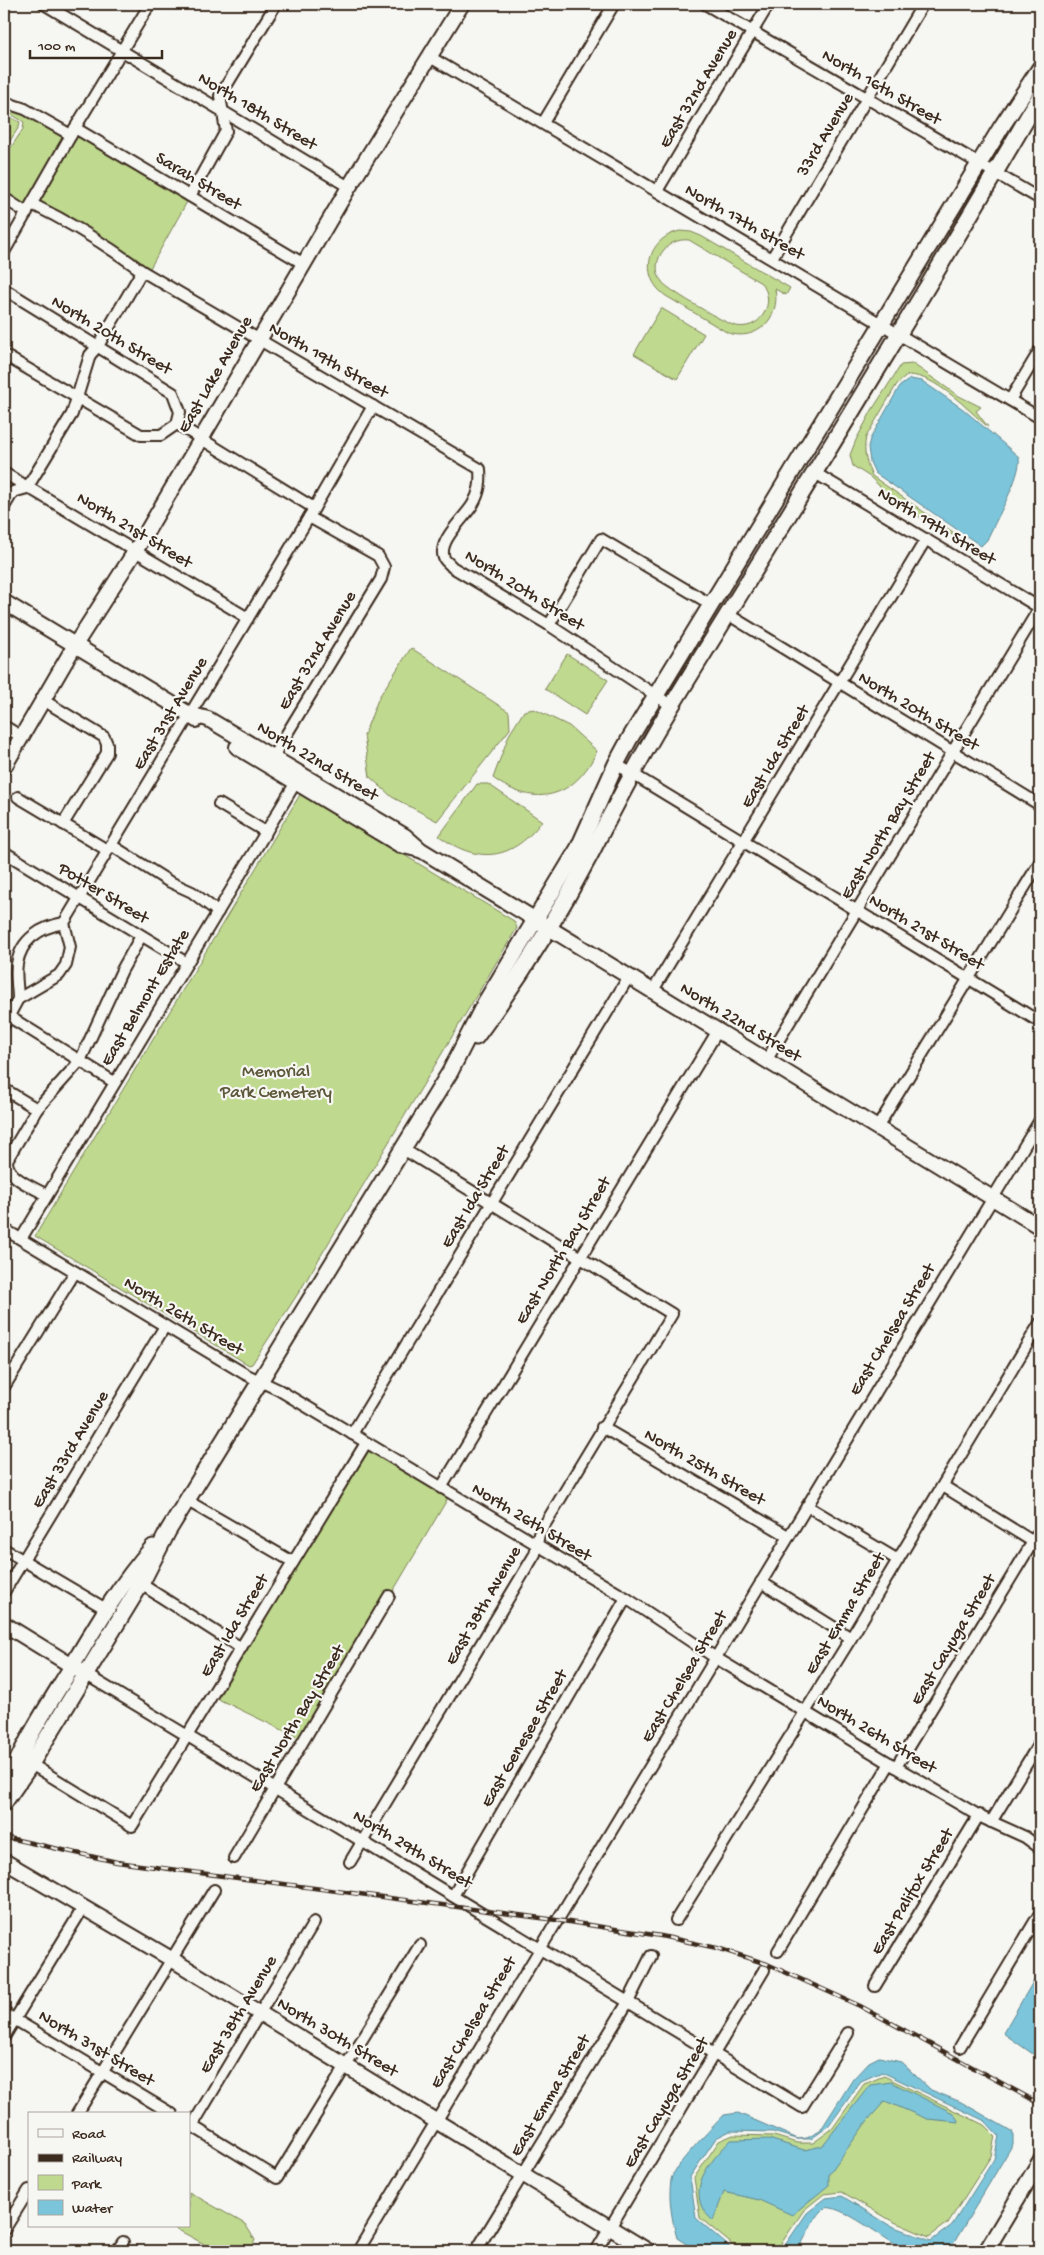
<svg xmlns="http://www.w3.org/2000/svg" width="1044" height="2255" viewBox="0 0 1044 2255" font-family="'Gochi Hand',sans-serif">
	<rect width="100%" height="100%" fill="#f6f6f2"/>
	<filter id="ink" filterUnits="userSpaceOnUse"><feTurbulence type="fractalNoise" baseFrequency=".02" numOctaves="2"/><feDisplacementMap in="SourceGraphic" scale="10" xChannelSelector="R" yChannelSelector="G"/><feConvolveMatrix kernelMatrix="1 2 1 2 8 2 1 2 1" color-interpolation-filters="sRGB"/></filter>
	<g filter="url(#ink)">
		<g fill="#bfd98f" stroke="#7d8256" fill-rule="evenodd">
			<path d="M4,107L24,113L64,136L25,206L4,193V158L23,129L24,122L4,110Z"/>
			<path d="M4,114L20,122L19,127L4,150Z"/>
			<path d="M77,134L188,200L149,270L69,218L38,202Z"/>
			<path d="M680,231L691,232L701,236L790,288L786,295L775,289C781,318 757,342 728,333L666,296C638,277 647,238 680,231ZM689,240L761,283C769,292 770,304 763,315C757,324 747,328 736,326C726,324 670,291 663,283C647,264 666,237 689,240Z"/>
			<path d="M661,308L704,334L677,379L634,354Z"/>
			<path d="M913,364L957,395L981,407L976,411L988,427C968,410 936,375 908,375L897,384L866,437C863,451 866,463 872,476L976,548L900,506L870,477L853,466L850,455L856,440L872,410L901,365Z"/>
			<path d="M411,648L509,712L510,729L437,821L392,797L370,777L364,735L379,697Z"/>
			<path d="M567,654L608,680L585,715L545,689Z"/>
			<path d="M534,709L569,726L597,751C575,798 535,809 493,778L509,735L524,711Z"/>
			<path d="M477,784H488L542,821C513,860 479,865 439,836Z"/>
			<path d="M301,793L514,921L517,928L301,1289L252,1364L249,1365L35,1236Z"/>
			<path d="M368,1449L448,1498L392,1593L387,1590L299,1738L216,1698Z"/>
			<path d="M884,2076L984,2125L995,2136L991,2156L948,2223L929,2237L892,2221L842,2192L824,2194L804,2210L776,2251H740L700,2218L694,2178L719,2141L733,2135L774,2136L797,2143H813L832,2129L864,2084Z"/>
			<path d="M189,2192L245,2224L255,2240L250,2251H213L204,2244L171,2226H189Z"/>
		</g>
		<g fill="#7bc5db" stroke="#61878f">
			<path d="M910,379L922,381L963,409L1019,457C1022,476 995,521 987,540L981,546L875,473L870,462L868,447L870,439L900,386Z"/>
			<path d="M1040,1970V2059L1003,2033Z"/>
			<path d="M879,2057L901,2062L931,2090L961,2102L1013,2132V2144L949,2251C937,2251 918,2255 907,2251C892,2245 835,2199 823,2209C811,2219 806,2239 797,2251H781L807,2213L826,2198L842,2196L889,2225L931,2241L952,2225L994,2159L999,2136L985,2121L882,2072L861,2081L829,2126L811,2139H797L773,2132L730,2131L716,2138L690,2177L696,2218L734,2251H697L677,2238C672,2220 668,2199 671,2180C673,2166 713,2127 724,2115L738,2113L798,2139L807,2138L820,2131L853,2079L869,2062Z"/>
			<path d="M891,2082L953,2113L959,2122L927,2119L885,2101L868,2120L829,2174V2185L792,2215L759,2200L724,2192L713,2221C709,2217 703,2211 701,2205C692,2179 715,2157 731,2140L769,2139L804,2150L822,2146L870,2085Z"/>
		</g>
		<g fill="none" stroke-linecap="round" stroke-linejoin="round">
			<defs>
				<g id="street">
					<path d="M44,4L349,187"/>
					<path d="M705,4L1040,199"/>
					<path d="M430,57L1040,418"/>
					<path d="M4,102L25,109L71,135"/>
					<path d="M543,123L614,4"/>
					<path d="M75,128L304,264"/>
					<path d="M657,191L769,4"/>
					<path d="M190,196L226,131L220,96L276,4"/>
					<path d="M4,198L27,213"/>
					<path d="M32,204C71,223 107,245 142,271L480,469C481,482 480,492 473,504C465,518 437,541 444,558C445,561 450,564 452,567L549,625L672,706"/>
					<path d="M4,252L75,128L150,4"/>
					<path d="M772,258L923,4"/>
					<path d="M4,289L173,393L180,412L177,424L161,435H141L4,355"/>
					<path d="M1010,400L1040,350"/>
					<path d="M177,424L314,508"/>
					<path d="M4,473L248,618"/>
					<path d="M815,473L1040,608"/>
					<path d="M4,507L13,492L27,488L72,414L90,355L98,346L142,271"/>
					<path d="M729,615L1040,805"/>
					<path d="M549,625L601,539L712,605"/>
					<path d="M43,700L104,737L107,744V753L63,824"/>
					<path d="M4,726L22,737"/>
					<path d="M269,763L381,579L384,567L378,556L309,517"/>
					<path d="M616,764L1040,1022"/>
					<path d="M18,797L107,850"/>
					<path d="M219,804L266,832"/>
					<path d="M111,845L168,881L192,892L218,912"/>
					<path d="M4,852L187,963"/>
					<path d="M652,992L926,539"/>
					<path d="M18,999C18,988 15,975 17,964C21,939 41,927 64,923"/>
					<path d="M5,1014L114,1082"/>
					<path d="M4,1025L18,999L59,975L66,965L70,947L64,923L309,517L373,406"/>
					<path d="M766,1061L1040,607"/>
					<path d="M4,1089L37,1109"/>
					<path d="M877,1128L1040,862"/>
					<path d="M47,1195C33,1187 6,1178 7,1160L37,1109L80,1061L122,970L141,936"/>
					<path d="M4,1229L245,1374L279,1390L626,1598L716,1658L896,1767L983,1818L1025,1837L1040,1848"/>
					<path d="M21,1239L299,777"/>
					<path d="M4,1387L75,1272"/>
					<path d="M602,1427L788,1536"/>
					<path d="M352,1434L628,978"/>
					<path d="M943,1486L1040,1546"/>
					<path d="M441,1488L717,1032"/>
					<path d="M186,1500L293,1562"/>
					<path d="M807,1506L898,1560"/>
					<path d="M4,1549L106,1609"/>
					<path d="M761,1582L851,1638"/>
					<path d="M141,1584L241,1648"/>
					<path d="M4,1592L165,1326"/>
					<path d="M85,1674L802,2107L848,2033"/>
					<path d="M31,1764L132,1826L366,1443"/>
					<path d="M896,1767L1040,1530"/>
					<path d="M991,1822L1040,1742"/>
					<path d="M234,1858L389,1596"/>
					<path d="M350,1862L535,1554L539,1534L672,1314L403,1149"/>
					<path d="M453,1896L626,1598"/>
					<path d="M676,1920L851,1638L1040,1323"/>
					<path d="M778,1951L890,1763"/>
					<path d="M875,1986L979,1815"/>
					<path d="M4,2013L172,2114"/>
					<path d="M4,2037L83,1908"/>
					<path d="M960,2047L1040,1913"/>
					<path d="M77,2114L214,1890"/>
					<path d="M189,2124L277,2178L420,1945"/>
					<path d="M192,2126L314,1922"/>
					<path d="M4,2230L29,2190"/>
					<path d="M117,2251L123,2242"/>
					<path d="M358,2251L1040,1120"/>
					<path d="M476,2251L628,2002L651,1956"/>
					<path d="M596,2251L764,1970"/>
				</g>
				<g id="secondary">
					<path d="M4,602L189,714L196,720"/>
					<path d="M189,714L208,719L405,836L421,850L1040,1227"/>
					<path d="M237,747L400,845L420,850"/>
					<path d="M4,767L75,645L136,550L349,187L462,4"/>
					<path d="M4,1624L82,1672"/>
					<path d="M4,1861L173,1960L648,2251"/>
					<path d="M986,2251L1040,2161"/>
				</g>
				<g id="primary">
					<path d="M476,1037C518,980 557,918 590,855C616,804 642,754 672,705C796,503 921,301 1040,96"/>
					<path d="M4,1793C19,1750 44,1712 68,1673C94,1629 119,1585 153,1547"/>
					<path d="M4,1803L31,1764L141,1584L168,1531L450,1072L485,1003L578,849L616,764L630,738L1002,126L1040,68"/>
				</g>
			</defs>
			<use href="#street" stroke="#3b2a1e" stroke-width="14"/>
			<use href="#secondary" stroke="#3b2a1e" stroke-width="18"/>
			<use href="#primary" stroke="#3b2a1e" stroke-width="19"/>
			<use href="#street" stroke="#f6f6f2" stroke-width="10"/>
			<use href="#secondary" stroke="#f6f6f2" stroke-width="14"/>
			<use href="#primary" stroke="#f6f6f2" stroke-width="15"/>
			<defs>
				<path id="rail" d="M4,1837L117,1862L556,1920L661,1936L717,1948L767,1964L860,2006L1040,2104"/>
			</defs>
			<use href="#rail" stroke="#3b2a1e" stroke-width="4.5"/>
			<use href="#rail" stroke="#f6f6f2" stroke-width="2.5" stroke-dasharray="8" stroke-linecap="butt"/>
		</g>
	</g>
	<g text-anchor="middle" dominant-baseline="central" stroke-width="4.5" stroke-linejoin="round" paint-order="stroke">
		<g font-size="18" fill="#3b2a1e" stroke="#f6f6f2">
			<text transform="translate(881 88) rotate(30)">North 16th Street</text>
			<text transform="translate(699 89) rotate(-59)">East 32nd Avenue</text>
			<text transform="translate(257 112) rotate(31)">North 18th Street</text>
			<text transform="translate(826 135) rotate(-59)">33rd Avenue</text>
			<text transform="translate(198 182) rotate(31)">Sarah Street</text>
			<text transform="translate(744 223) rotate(30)">North 17th Street</text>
			<text transform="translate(111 336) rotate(31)">North 20th Street</text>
			<text transform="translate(328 361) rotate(30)">North 19th Street</text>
			<text transform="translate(216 375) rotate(-60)">East Lake Avenue</text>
			<text transform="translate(936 527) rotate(31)">North 19th Street</text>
			<text transform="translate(134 531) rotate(31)">North 21st Street</text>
			<text transform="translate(524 591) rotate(32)">North 20th Street</text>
			<text transform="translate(318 651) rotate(-59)">East 32nd Avenue</text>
			<text transform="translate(918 712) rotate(31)">North 20th Street</text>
			<text transform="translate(171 714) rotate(-59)">East 31st Avenue</text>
			<text transform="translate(776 757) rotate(-59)">East Ida Street</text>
			<text transform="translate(317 762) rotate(31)">North 22nd Street</text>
			<text transform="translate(889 826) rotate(-59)">East North Bay Street</text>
			<text transform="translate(103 894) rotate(31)">Potter Street</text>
			<text transform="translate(926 933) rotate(31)">North 21st Street</text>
			<text transform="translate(146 998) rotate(-59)">East Belmont Estate</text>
			<text transform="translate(740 1023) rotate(31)">North 22nd Street</text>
			<text transform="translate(476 1197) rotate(-59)">East Ida Street</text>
			<text transform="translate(564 1251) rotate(-59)">East North Bay Street</text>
			<text transform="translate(183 1317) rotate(31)">North 26th Street</text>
			<text transform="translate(893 1330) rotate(-59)">East Chelsea Street</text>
			<text transform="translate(71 1450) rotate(-59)">East 33rd Avenue</text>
			<text transform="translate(704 1468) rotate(30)">North 25th Street</text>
			<text transform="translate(531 1523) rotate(31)">North 26th Street</text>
			<text transform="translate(484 1606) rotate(-60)">East 38th Avenue</text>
			<text transform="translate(846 1614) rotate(-59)">East Emma Street</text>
			<text transform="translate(235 1626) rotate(-59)">East Ida Street</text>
			<text transform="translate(954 1640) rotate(-59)">East Cayuga Street</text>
			<text transform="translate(685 1677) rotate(-59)">East Chelsea Street</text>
			<text transform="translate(298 1719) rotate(-59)">East North Bay Street</text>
			<text transform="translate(876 1735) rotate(31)">North 26th Street</text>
			<text transform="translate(525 1739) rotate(-60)">East Genesee Street</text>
			<text transform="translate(412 1850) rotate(31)">North 29th Street</text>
			<text transform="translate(913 1892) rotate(-59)">East Palifox Street</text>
			<text transform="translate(239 2015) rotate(-59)">East 38th Avenue</text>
			<text transform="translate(474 2023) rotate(-59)">East Chelsea Street</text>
			<text transform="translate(337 2038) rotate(31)">North 30th Street</text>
			<text transform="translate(96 2049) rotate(31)">North 31st Street</text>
			<text transform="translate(551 2096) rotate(-59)">East Emma Street</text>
			<text transform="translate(667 2103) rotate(-59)">East Cayuga Street</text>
		</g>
		<g font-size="18" fill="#5c563a" stroke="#f6f6f2">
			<text x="276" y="1072">Memorial<tspan x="276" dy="21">Park Cemetery</tspan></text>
		</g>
	</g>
	<rect width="1044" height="2255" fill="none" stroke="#f6f6f2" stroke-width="20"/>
	<rect x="10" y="10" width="1024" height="2235" fill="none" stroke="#3b2a1e" stroke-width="2" filter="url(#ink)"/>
	<rect x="28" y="2112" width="162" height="115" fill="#f6f6f2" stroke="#aba49d"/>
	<rect x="38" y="2129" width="25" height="8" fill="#f6f6f2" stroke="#aba49d"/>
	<text x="72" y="2138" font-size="15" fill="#3b2a1e">Road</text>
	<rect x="38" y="2154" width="25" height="8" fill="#3b2a1e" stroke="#aba49d"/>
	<text x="72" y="2162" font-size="15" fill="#3b2a1e">Railway</text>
	<rect x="38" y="2175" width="25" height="15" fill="#bfd98f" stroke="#aba49d"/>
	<text x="72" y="2188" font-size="15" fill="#3b2a1e">Park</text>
	<rect x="38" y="2200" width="25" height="15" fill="#7bc5db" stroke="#aba49d"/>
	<text x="72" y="2212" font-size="15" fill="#3b2a1e">Water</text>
	<path d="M30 50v8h132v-8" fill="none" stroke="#3b2a1e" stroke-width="2.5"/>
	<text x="38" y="50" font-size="15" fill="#3b2a1e" stroke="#f6f6f2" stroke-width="4" paint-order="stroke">100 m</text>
</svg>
